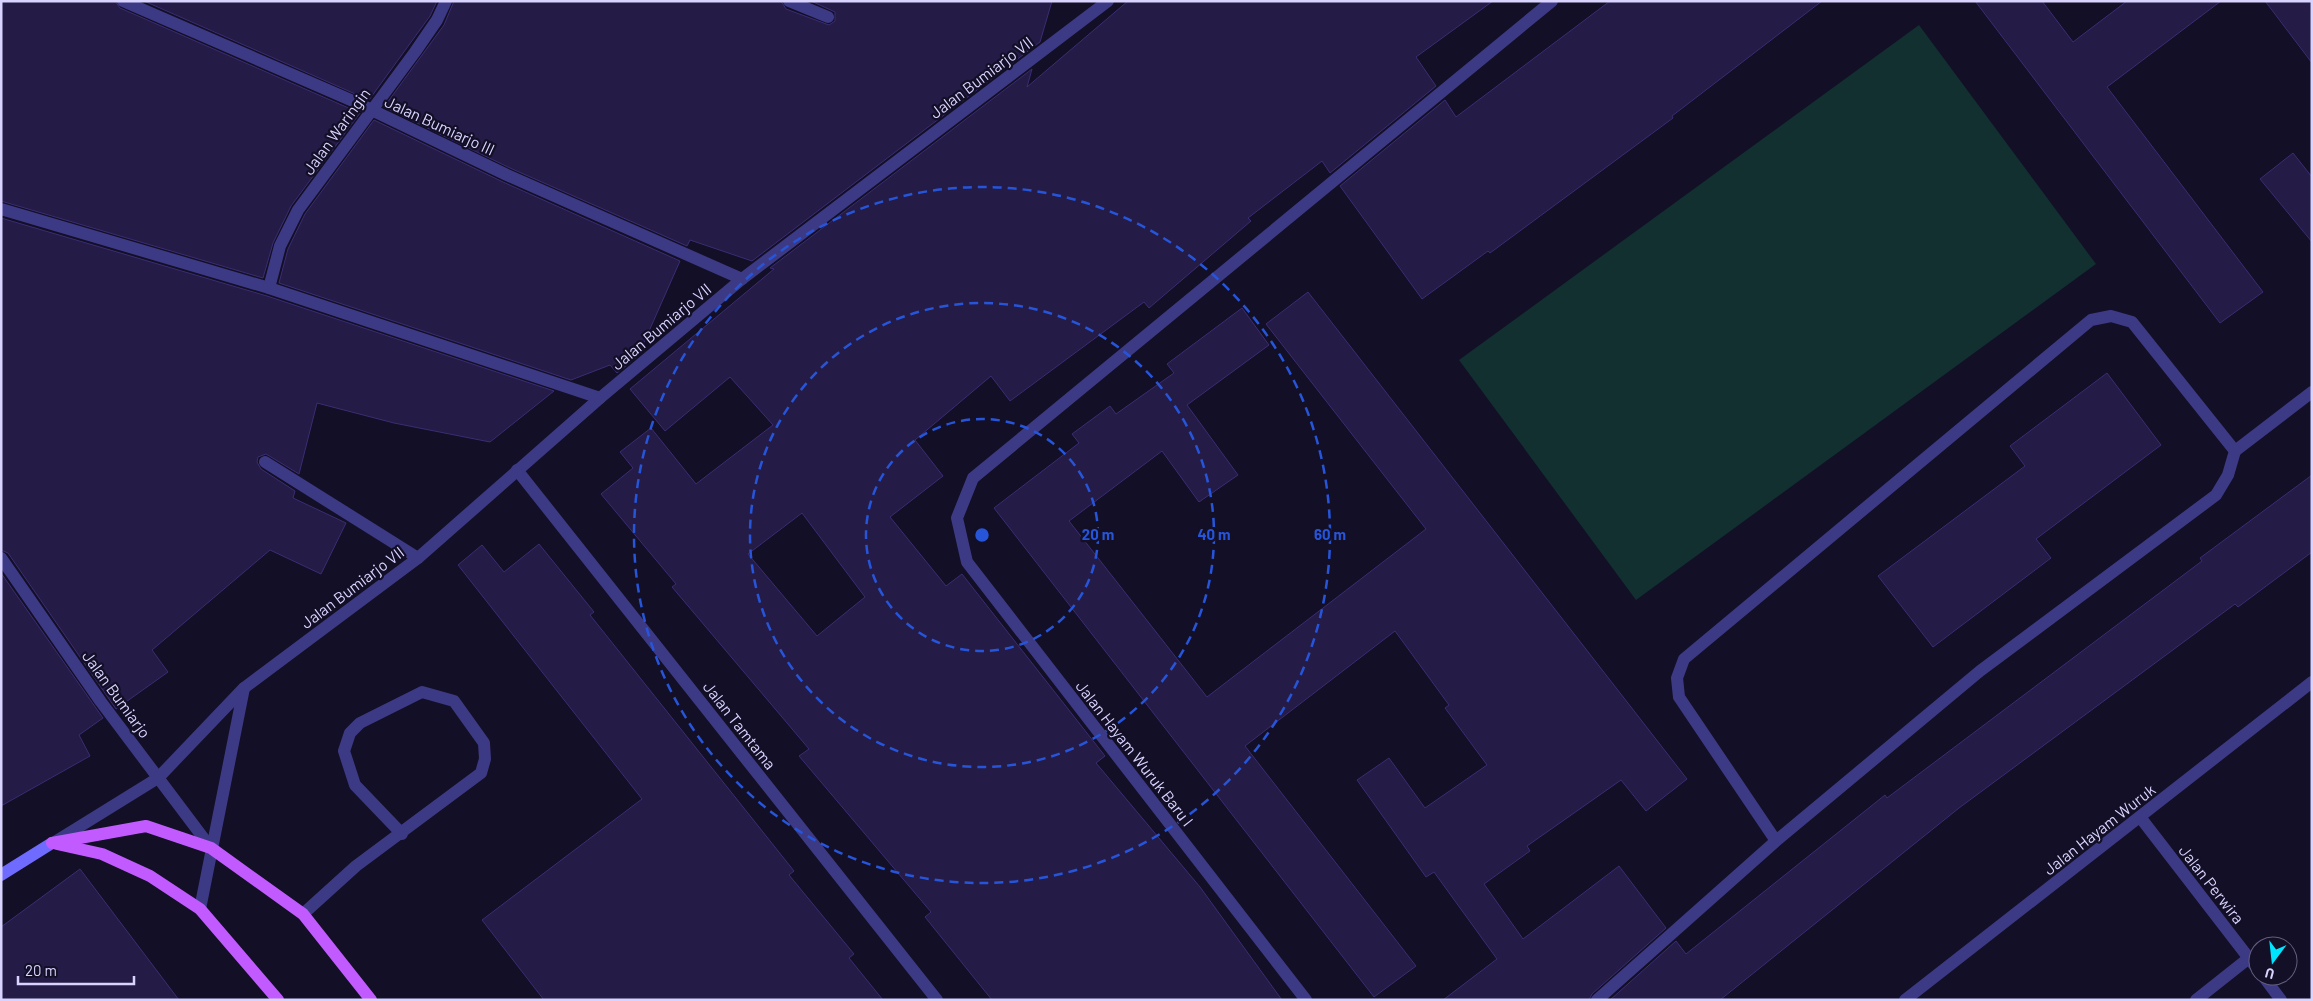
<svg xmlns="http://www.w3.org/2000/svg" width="2313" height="1001" viewBox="0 0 2313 1001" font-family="Barlow,sans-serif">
	<rect width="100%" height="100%" fill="#130f26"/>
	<path fill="#12302f" d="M1919,25L2096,264L1636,600L1459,360Z"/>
	<g fill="#241b47" stroke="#3b2d73" fill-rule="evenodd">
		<path d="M1,1H115L120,8L360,113L291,206L273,243L263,278L1,201Z"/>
		<path d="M144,1H437L430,16L369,100Z"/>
		<path d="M454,1H781L786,9L829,25L835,21V12L811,1H1052L1040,42L752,261L690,240L687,246L510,168L384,107L444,25Z"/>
		<path d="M1128,1H1493L1416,57L1436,86L1330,173L1322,161L1248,218L1251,221L1149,308L1144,302L1010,401L991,376L915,440L943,476L890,517L946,586L962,574L1105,756L1096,763L1200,887L1282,1000H992L925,917L931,912L799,756L809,749L672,587L676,584L601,494L633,468L620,452L651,428L696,484L773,425L730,377L665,431L630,389L774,269L770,268L1032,69L1027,87ZM802,513L865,597L817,636L748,554Z"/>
		<path d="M1610,1H1822L1672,116L1673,118L1490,253L1488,251L1422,299L1340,186L1445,100L1456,117Z"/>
		<path d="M1975,1H2042L2073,42L2127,1H2221L2107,87L2263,292L2220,323Z"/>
		<path d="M2265,1H2312V63Z"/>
		<path d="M374,120L503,182L680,261L638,356L617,373L610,365L571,380L279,283L288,249L305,214Z"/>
		<path d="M2293,153L2312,177V242L2260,179Z"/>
		<path d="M1,218L267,296L554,391L490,442L394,423L317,403L299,474L266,454L258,457L257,462L261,469L295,491L293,498L346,523L321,574L270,550L152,650L168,672L116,709L8,553L1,550Z"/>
		<path d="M1308,292L1687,779L1646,811L1621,780L1527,846L1530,851L1484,884L1523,939L1619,866L1666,928L1592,994L1589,1000H1443L1497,959L1434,872L1426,877L1357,780L1389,758L1425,808L1487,765L1445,708L1449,705L1395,631L1245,746L1416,966L1374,997L994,508L1079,443L1072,434L1110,406L1116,414L1174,373L1167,364L1242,308L1269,345L1187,405L1238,475L1199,502L1162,451L1069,521L1207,697L1426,529L1266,324Z"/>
		<path d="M2107,373L2161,445L2036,539L2051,558L1933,647L1878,576L2025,466L2010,446Z"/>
		<path d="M2312,475V552L2238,607L2235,604L1959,808L1720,1000H1610L1676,941L1686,954L1885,795L1887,798L2202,561L2200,558Z"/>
		<path d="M539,544L594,612L590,615L794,871L789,875L854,954L849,958L883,1000H544L482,920L642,799L458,565L482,545L504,572Z"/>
		<path d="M1,573L103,718L79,735L90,756L1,806Z"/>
		<path d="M80,869L179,1000H1V927Z"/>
	</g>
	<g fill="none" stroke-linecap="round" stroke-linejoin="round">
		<g stroke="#3d3a85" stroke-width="12">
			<path d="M265,462L418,558"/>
			<path d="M303,914L356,866L481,773L485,759L484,743L454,701L422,692L360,723L350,733L344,751L355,785L402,834"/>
		</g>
		<g stroke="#3d3a85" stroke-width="12">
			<path d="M123,1L353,101L507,175L742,279"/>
			<path d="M789,1L828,17"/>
			<path d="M1,209L269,288L600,398"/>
			<path d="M269,288L280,246L298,210L415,52L437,20L446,1"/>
			<path d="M2235,451L2312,392"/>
			<path d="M517,470L937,1000"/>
			<path d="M1,558L101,702L211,848"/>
			<path d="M2140,817L2258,970"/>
			<path d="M53,843L158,778L244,688L418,558L600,398L742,279L1108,1"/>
			<path d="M200,909L244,688"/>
			<path d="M2263,976L2281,1000"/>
			<path d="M1306,1000L967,562L957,518L973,478L1552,1"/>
			<path d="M1597,1000L1776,841L1980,671L2216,495L2228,475L2235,451L2132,322L2111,316L2091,320L1684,659L1677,678L1679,697L1776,841"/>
			<path d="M2196,1000L2249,958"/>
		</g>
		<path stroke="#3d3a85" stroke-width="12" d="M1905,1000L2312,682"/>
		<path stroke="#6f6bff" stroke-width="12" d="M1,875L52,843"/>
		<g stroke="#c25bff" stroke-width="12">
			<path d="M52,843L146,826L211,848L303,914L371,1000"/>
			<path d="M57,844L102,854L150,876L200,909L278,1000"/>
		</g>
	</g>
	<g fill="none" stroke="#2655da" stroke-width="2.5" stroke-dasharray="9 6">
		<circle cx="982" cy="535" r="116"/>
		<circle cx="982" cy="535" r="232"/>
		<circle cx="982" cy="535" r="348"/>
	</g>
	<g text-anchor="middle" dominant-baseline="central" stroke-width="4.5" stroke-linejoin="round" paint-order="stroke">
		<g font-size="16" fill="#d9d4ff" stroke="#130f26">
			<text transform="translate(981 77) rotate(-37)">Jalan Bumiarjo VII</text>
			<text transform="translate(440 125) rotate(25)">Jalan Bumiarjo III</text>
			<text transform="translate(336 131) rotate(-54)">Jalan Waringin</text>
			<text transform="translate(661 326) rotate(-40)">Jalan Bumiarjo VII</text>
			<text transform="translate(352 587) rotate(-37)">Jalan Bumiarjo VII</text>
			<text transform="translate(117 694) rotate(54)">Jalan Bumiarjo</text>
			<text transform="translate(740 725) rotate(52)">Jalan Tamtama</text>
			<text transform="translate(1135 753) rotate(52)">Jalan Hayam Wuruk Baru I</text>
			<text transform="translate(2099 829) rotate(-38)">Jalan Hayam Wuruk</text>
			<text transform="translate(2212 884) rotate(52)">Jalan Perwira</text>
		</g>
	</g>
	<circle cx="982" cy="535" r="8" fill="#2655da" stroke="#130f26" stroke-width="2.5"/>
	<g font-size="15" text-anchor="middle" font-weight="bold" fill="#2655da" stroke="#130f26" stroke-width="4.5" stroke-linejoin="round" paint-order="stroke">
		<text x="1098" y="540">20 m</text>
		<text x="1214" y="540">40 m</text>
		<text x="1330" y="540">60 m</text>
	</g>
	<rect width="2313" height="1001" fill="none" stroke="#d9d4ff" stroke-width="5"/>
	<g transform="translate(2273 961) rotate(195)"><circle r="24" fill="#130f26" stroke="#625e7d"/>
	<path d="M0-4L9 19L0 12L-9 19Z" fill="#00e5ff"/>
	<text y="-8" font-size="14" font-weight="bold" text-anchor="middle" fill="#d9d4ff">U</text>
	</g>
	<path d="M18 976v8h116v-8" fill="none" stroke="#d9d4ff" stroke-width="2.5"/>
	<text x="25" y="976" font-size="15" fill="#d9d4ff" stroke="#130f26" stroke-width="4" paint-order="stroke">20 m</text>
</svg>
